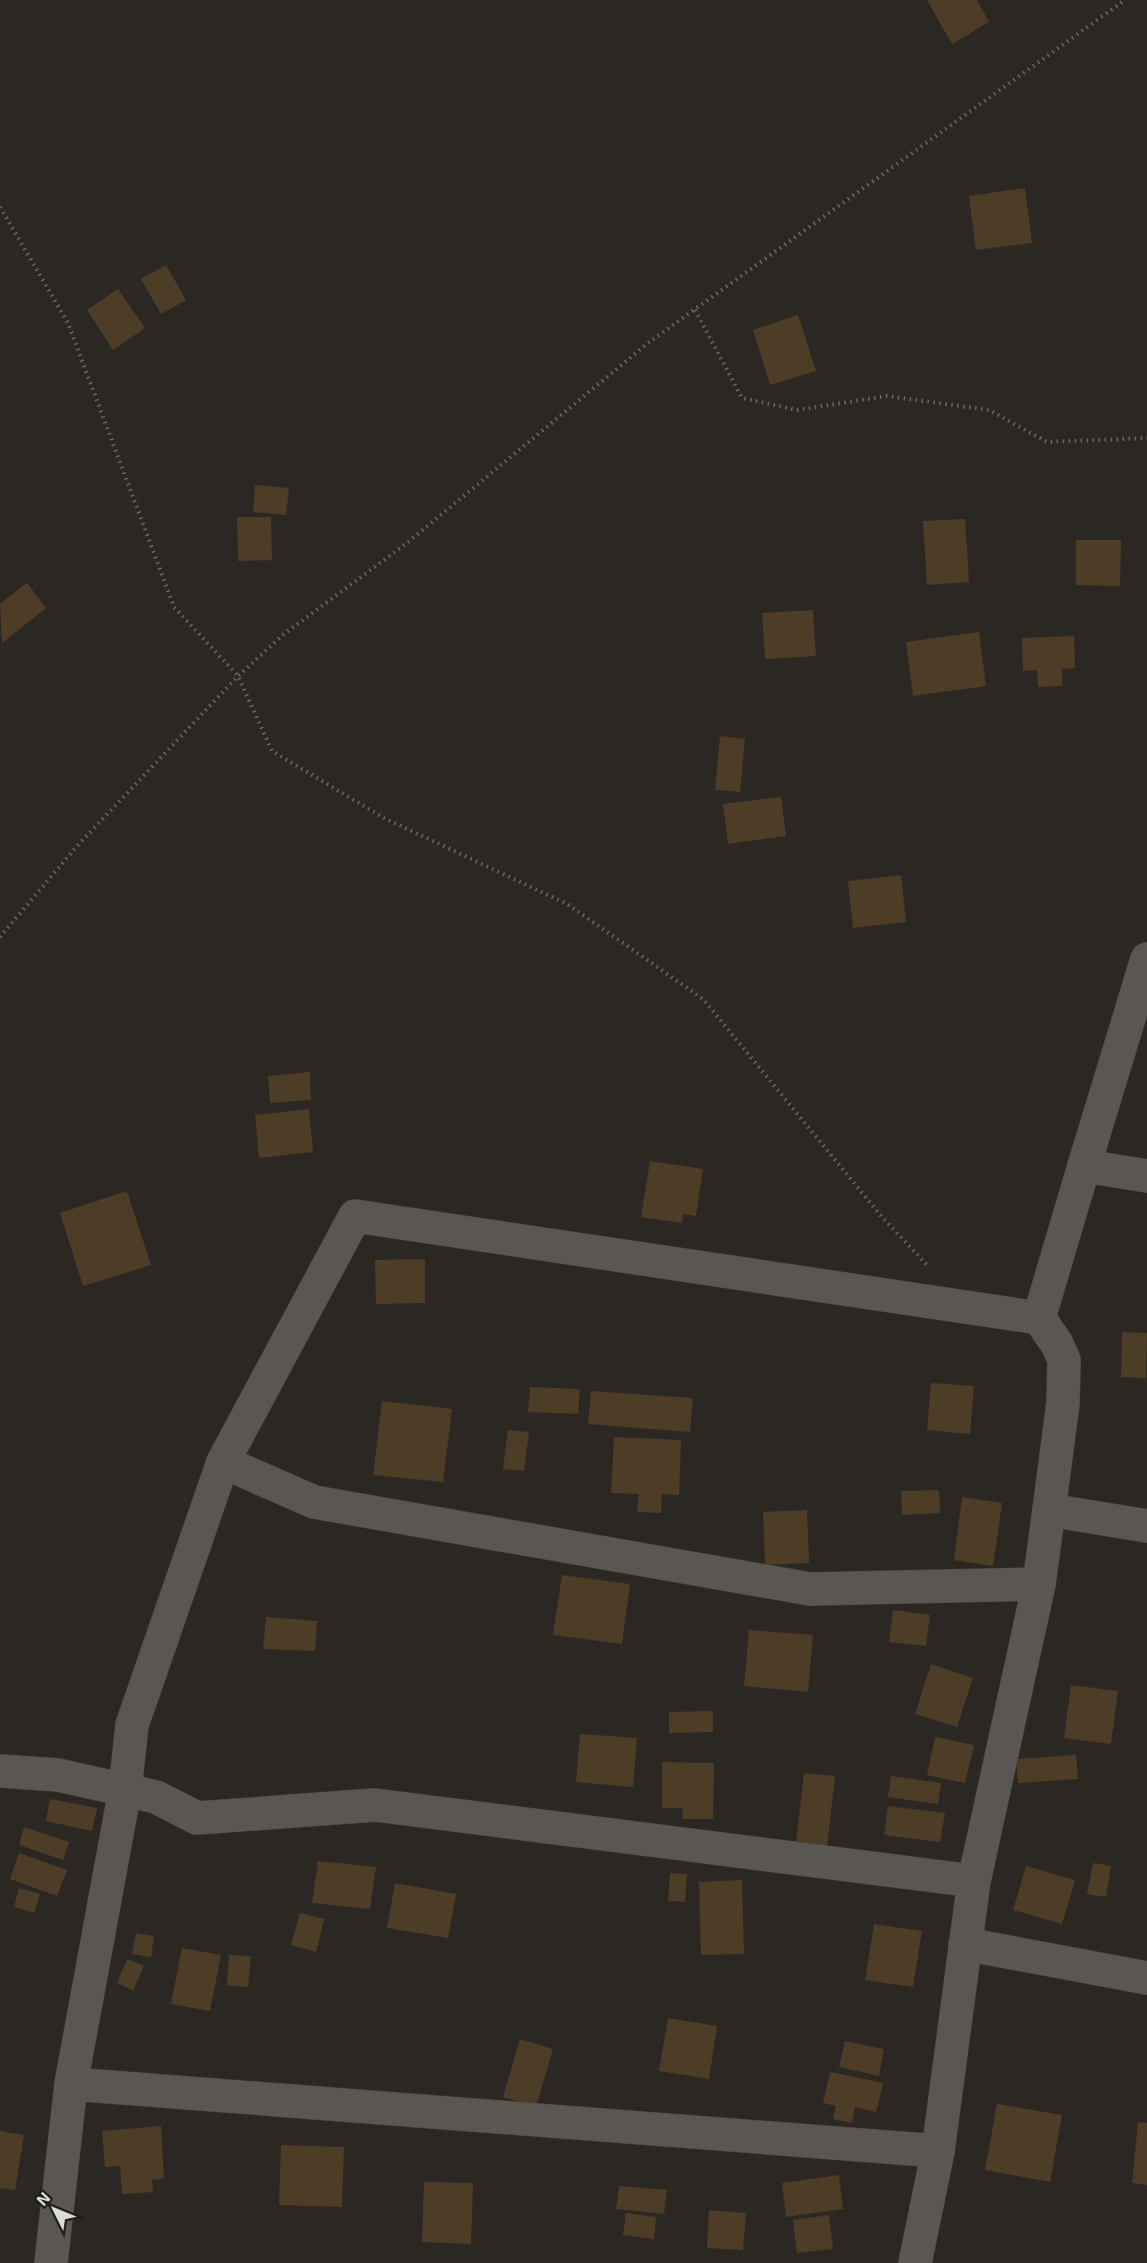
<svg xmlns="http://www.w3.org/2000/svg" width="1147" height="2263" viewBox="0 0 1147 2263" font-family="'Exo 2',sans-serif">
	<rect width="100%" height="100%" fill="#2b2824"/>
	<g fill="#4d3d26">
		<path d="M927,0H977L989,22L952,44Z"/>
		<path d="M1025,188L1032,243L976,250L969,196Z"/>
		<path d="M166,265L186,300L161,314L141,279Z"/>
		<path d="M118,289L145,328L113,350L87,310Z"/>
		<path d="M798,315L816,371L770,385L753,330Z"/>
		<path d="M255,485L289,488L286,515L253,512Z"/>
		<path d="M237,517H271L272,560L238,561Z"/>
		<path d="M965,519L969,582L927,585L923,521Z"/>
		<path d="M1076,540H1121L1120,586L1076,585Z"/>
		<path d="M27,583L46,608L2,643L0,604Z"/>
		<path d="M813,610L816,656L765,659L762,613Z"/>
		<path d="M979,632L986,686L913,696L906,642Z"/>
		<path d="M1074,636L1075,668L1062,669V686L1038,687L1037,670L1023,671L1022,638Z"/>
		<path d="M720,736L745,739L740,792L715,790Z"/>
		<path d="M781,797L786,836L728,844L723,804Z"/>
		<path d="M901,875L906,922L853,928L848,881Z"/>
		<path d="M310,1072L311,1100L270,1103L268,1076Z"/>
		<path d="M309,1109L313,1152L259,1158L255,1115Z"/>
		<path d="M650,1161L703,1169L696,1216L683,1214L682,1223L641,1217Z"/>
		<path d="M127,1191L151,1265L83,1286L60,1213Z"/>
		<path d="M425,1259V1303L376,1304L375,1260Z"/>
		<path d="M1122,1332L1147,1333L1146,1378L1121,1377Z"/>
		<path d="M931,1383L974,1386L970,1434L927,1430Z"/>
		<path d="M530,1387L580,1389L578,1414L528,1412Z"/>
		<path d="M591,1391L693,1398L690,1432L588,1424Z"/>
		<path d="M382,1401L452,1409L443,1482L373,1475Z"/>
		<path d="M508,1430L529,1432L524,1471L503,1469Z"/>
		<path d="M614,1437L681,1440L679,1495L662,1494L661,1513L637,1512L639,1494L611,1493Z"/>
		<path d="M939,1490L940,1513L902,1515L901,1491Z"/>
		<path d="M962,1497L1002,1503L993,1566L954,1560Z"/>
		<path d="M807,1510L809,1563L765,1565L763,1512Z"/>
		<path d="M562,1575L630,1584L622,1644L553,1635Z"/>
		<path d="M893,1610L930,1615L926,1646L889,1642Z"/>
		<path d="M266,1617L317,1621L315,1651L263,1649Z"/>
		<path d="M749,1630L813,1635L808,1692L744,1686Z"/>
		<path d="M931,1664L973,1678L957,1727L915,1714Z"/>
		<path d="M1071,1685L1118,1691L1111,1744L1064,1738Z"/>
		<path d="M713,1711V1732L669,1733V1712Z"/>
		<path d="M580,1734L637,1738L633,1787L576,1782Z"/>
		<path d="M935,1737L974,1745L965,1783L927,1775Z"/>
		<path d="M1076,1755L1078,1779L1018,1783L1016,1759Z"/>
		<path d="M662,1762L714,1763L713,1819H682L683,1808H662Z"/>
		<path d="M804,1773L835,1776L827,1846L796,1842Z"/>
		<path d="M891,1776L941,1783L938,1804L888,1797Z"/>
		<path d="M50,1799L97,1808L92,1831L46,1821Z"/>
		<path d="M888,1806L945,1813L940,1842L884,1835Z"/>
		<path d="M24,1827L69,1842L63,1860L19,1845Z"/>
		<path d="M19,1853L67,1870L57,1896L10,1879Z"/>
		<path d="M318,1861L376,1867L370,1909L312,1903Z"/>
		<path d="M1093,1863L1111,1866L1106,1897L1087,1894Z"/>
		<path d="M1026,1866L1075,1880L1062,1924L1013,1910Z"/>
		<path d="M670,1873L687,1874L685,1902L668,1901Z"/>
		<path d="M742,1880L744,1954L701,1955L699,1882Z"/>
		<path d="M395,1883L456,1894L448,1938L387,1928Z"/>
		<path d="M19,1888L40,1894L34,1913L14,1907Z"/>
		<path d="M300,1913L324,1919L316,1952L291,1945Z"/>
		<path d="M874,1924L922,1931L913,1987L865,1980Z"/>
		<path d="M136,1933L154,1936L151,1957L132,1954Z"/>
		<path d="M182,1948L221,1955L210,2011L171,2004Z"/>
		<path d="M229,1955L251,1956L248,1987L227,1985Z"/>
		<path d="M127,1959L144,1966L133,1990L117,1983Z"/>
		<path d="M668,2018L717,2026L709,2079L659,2071Z"/>
		<path d="M520,2039L553,2049L536,2107L503,2097Z"/>
		<path d="M845,2041L884,2049L879,2076L839,2067Z"/>
		<path d="M830,2072L883,2083L876,2112L855,2107L852,2123L833,2119L836,2106L823,2103Z"/>
		<path d="M997,2104L1062,2115L1050,2182L985,2170Z"/>
		<path d="M1138,2122L1147,2123V2185L1132,2183Z"/>
		<path d="M161,2126L164,2179L152,2180L153,2192L122,2194L120,2166L105,2167L102,2131Z"/>
		<path d="M0,2131L24,2135L15,2190L0,2188Z"/>
		<path d="M281,2145L344,2147L342,2207L279,2205Z"/>
		<path d="M839,2175L843,2209L786,2217L782,2183Z"/>
		<path d="M424,2182L473,2183L471,2244L422,2242Z"/>
		<path d="M619,2186L667,2190L664,2214L616,2209Z"/>
		<path d="M709,2210L746,2213L743,2250L707,2248Z"/>
		<path d="M626,2213L656,2217L654,2239L623,2235Z"/>
		<path d="M829,2215L833,2249L797,2253L793,2220Z"/>
	</g>
	<g fill="none" stroke-linecap="round" stroke-linejoin="round">
		<defs>
			<g id="street">
				<path d="M1084,1166L1147,959"/>
				<path d="M223,1462L355,1216L1039,1318"/>
				<path d="M1049,1510L1147,1526"/>
				<path d="M0,1771L58,1775L125,1790L132,1725L223,1462L314,1502L810,1589L1039,1584"/>
				<path d="M965,1944L1147,1978"/>
				<path d="M71,2084L938,2151"/>
				<path d="M51,2263L71,2084L125,1790L156,1797L197,1818L375,1805L974,1881"/>
				<path d="M915,2263L938,2151L974,1881L1039,1584L1049,1510L1063,1403L1064,1360L1057,1344L1039,1318L1084,1166L1147,1176"/>
			</g>
		</defs>
		<use href="#street" stroke="#484642" stroke-width="34"/>
		<g stroke="#6b6865" stroke-width="4" stroke-dasharray="1.5 4.5" stroke-linecap="butt">
			<path d="M0,207L68,323L174,607L238,676L272,751L384,818L567,904L703,999L882,1217L928,1266"/>
			<path d="M695,310L742,398L797,410L887,396L989,410L1047,442L1147,438"/>
			<path d="M0,937L78,845L238,676L284,634L407,543L648,343L1125,0"/>
		</g>
		<use href="#street" stroke="#5a5752" stroke-width="33"/>
	</g>
	<g transform="translate(54 2209) rotate(313)" stroke="#211f1a" stroke-width="4.5" paint-order="stroke">
	<path d="M0-4.5L10 22L0 15L-10 22Z" fill="#dddbd8"/>
	<text y="-9" font-size="16" font-weight="bold" text-anchor="middle" fill="#dddbd8">N</text>
	</g>
</svg>
